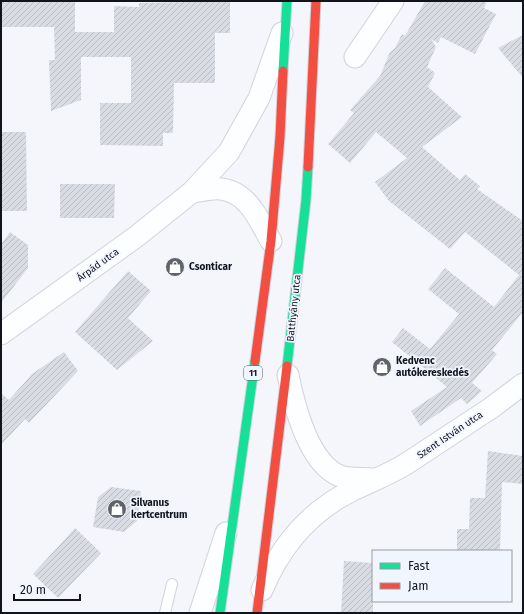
<svg xmlns="http://www.w3.org/2000/svg" width="524" height="614" viewBox="0 0 524 614" font-family="'Fira Sans',sans-serif">
	<defs>
		<pattern id="building-hatch" width="6" height="6" patternUnits="userSpaceOnUse"><rect width="6" height="6" fill="#d9dce3"/><path d="M-1 1l2-2M0 6l6-6M5 7l2-2" fill="none" stroke="#b9bcc2"/></pattern>
	</defs>
	<rect width="100%" height="100%" fill="#f4f6fc"/>
	<g fill="url(#building-hatch)">
		<path d="M1,1H75V32H114V6L139,7V3L230,1V33H215V83H174L173,133H163V146L100,145V103H131V57H81V100L51,111L49,60H55L54,27H1Z"/>
		<path d="M425,1H487L484,8L496,14L475,54L441,37L438,43L431,39L436,47L427,67L435,73L428,87L462,117L422,147L460,180L465,174L480,186L477,189L523,221V312L492,350L497,354L472,383L482,391L467,404L461,398L420,426L411,411L447,387L392,342L403,328L430,349L459,314L428,289L445,268L494,307L519,275L465,232L450,249L389,201L375,182L407,158L376,132L350,163L328,144L354,113L350,110L380,76L390,52L395,48L402,34L405,36Z"/>
		<path d="M523,35V78L498,48Z"/>
		<path d="M1,132H26L27,211H1Z"/>
		<path d="M60,184H115L114,218H60Z"/>
		<path d="M10,232L28,245V268L1,303V244Z"/>
		<path d="M128,271L151,291L128,318L153,341L117,370L75,332Z"/>
		<path d="M64,352L78,371L29,423L25,419L1,445V393L9,400L32,374Z"/>
		<path d="M488,451L523,456V484L502,482L500,551H457V529H469L470,498H485Z"/>
		<path d="M111,487L141,491L137,521L124,532L93,527L98,497Z"/>
		<path d="M75,528L101,553L58,598L33,574Z"/>
		<path d="M344,561L373,563V613H341Z"/>
	</g>
	<g fill="none" stroke-linecap="round" stroke-linejoin="round">
		<defs>
			<path id="lane" d="M165,613L172,584"/>
			<g id="street">
				<path d="M355,57L393,1"/>
				<path d="M192,192C201,191 212,188 221,189C248,192 259,220 271,241"/>
				<path d="M1,334L137,236L192,192L229,152L259,98L282,33"/>
				<path d="M288,375C294,405 309,467 343,477C352,479 364,478 373,479"/>
				<path d="M262,590C280,547 309,512 351,491C369,482 388,475 406,464L491,408L523,384"/>
				<path d="M200,613L226,533"/>
			</g>
			<g id="fast">
				<path d="M283,71L287,1"/>
				<path d="M287,366L306,200L308,167"/>
				<path d="M220,613L255,361"/>
			</g>
			<g id="jam">
				<path d="M308,167L316,1"/>
				<path d="M255,361L271,241L280,137L283,71"/>
				<path d="M257,613L287,366"/>
			</g>
		</defs>
		<use href="#lane" stroke="#d0d3db" stroke-width="12"/>
		<use href="#street" stroke="#d0d3db" stroke-width="23"/>
		<use href="#fast" stroke="#d0d3db" stroke-width="11"/>
		<use href="#jam" stroke="#d0d3db" stroke-width="11"/>
		<use href="#lane" stroke="#fdfeff" stroke-width="10"/>
		<use href="#street" stroke="#fdfeff" stroke-width="21"/>
		<use href="#fast" stroke="#16e098" stroke-width="9"/>
		<use href="#jam" stroke="#f24e42" stroke-width="9"/>
	</g>
	<defs>
		<symbol id="shop-disc" viewBox="-11 -11 22 22"><circle r="9.5" fill="#60636a" stroke="#f1f5ff"/><path d="M-5-2.5h2.3a2.7 3.5 0 0 1 5.4 0H5L5.5 6h-11ZM-1.5-2.5h3a1.5 2.3 0 0 0-3 0Z" fill="#fff"/></symbol>
	</defs>
	<g fill-rule="evenodd">
		<use href="#shop-disc" x="164" y="256" width="22" height="22"/>
		<use href="#shop-disc" x="371" y="356" width="22" height="22"/>
		<use href="#shop-disc" x="106" y="498" width="22" height="22"/>
	</g>
	<g text-anchor="middle" dominant-baseline="central" stroke-width="3.5" stroke-linejoin="round" paint-order="stroke">
		<rect fill="#f1f5ff" stroke="#545860" stroke-width="1" x="244" y="366" width="18" height="14" rx="3"/>
		<g font-size="9" font-weight="bold" fill="#11141c">
			<text x="253" y="373">11</text>
		</g>
		<g font-size="10" fill="#11141c" stroke="#f1f5ff">
			<text transform="translate(98 265) rotate(-36)">Árpád utca</text>
			<text transform="translate(294 308) rotate(-84)">Batthyány utca</text>
			<text transform="translate(450 435) rotate(-34)">Szent István utca</text>
		</g>
		<g font-size="10" font-weight="bold" fill="#11141c" stroke="#f1f5ff" text-anchor="start">
			<text x="189" y="267">Csonticar</text>
			<text x="396" y="361">Kedvenc<tspan x="396" dy="12">autókereskedés</tspan></text>
			<text x="131" y="503">Silvanus<tspan x="131" dy="12">kertcentrum</tspan></text>
		</g>
	</g>
	<rect width="524" height="614" fill="none" stroke="#11141c" stroke-width="4"/>
	<rect x="372" y="550" width="140" height="52" fill="#f1f5ff" stroke="#979ba4"/>
	<rect x="380" y="563" width="20" height="6" fill="#16e098" stroke="#979ba4"/>
	<text x="408" y="570" font-size="12" fill="#11141c">Fast</text>
	<rect x="380" y="583" width="20" height="6" fill="#f24e42" stroke="#979ba4"/>
	<text x="408" y="590" font-size="12" fill="#11141c">Jam</text>
	<path d="M14 594v6h66v-6" fill="none" stroke="#11141c" stroke-width="2"/>
	<text x="20" y="594" font-size="12" fill="#11141c" stroke="#f1f5ff" stroke-width="3" paint-order="stroke">20 m</text>
</svg>
